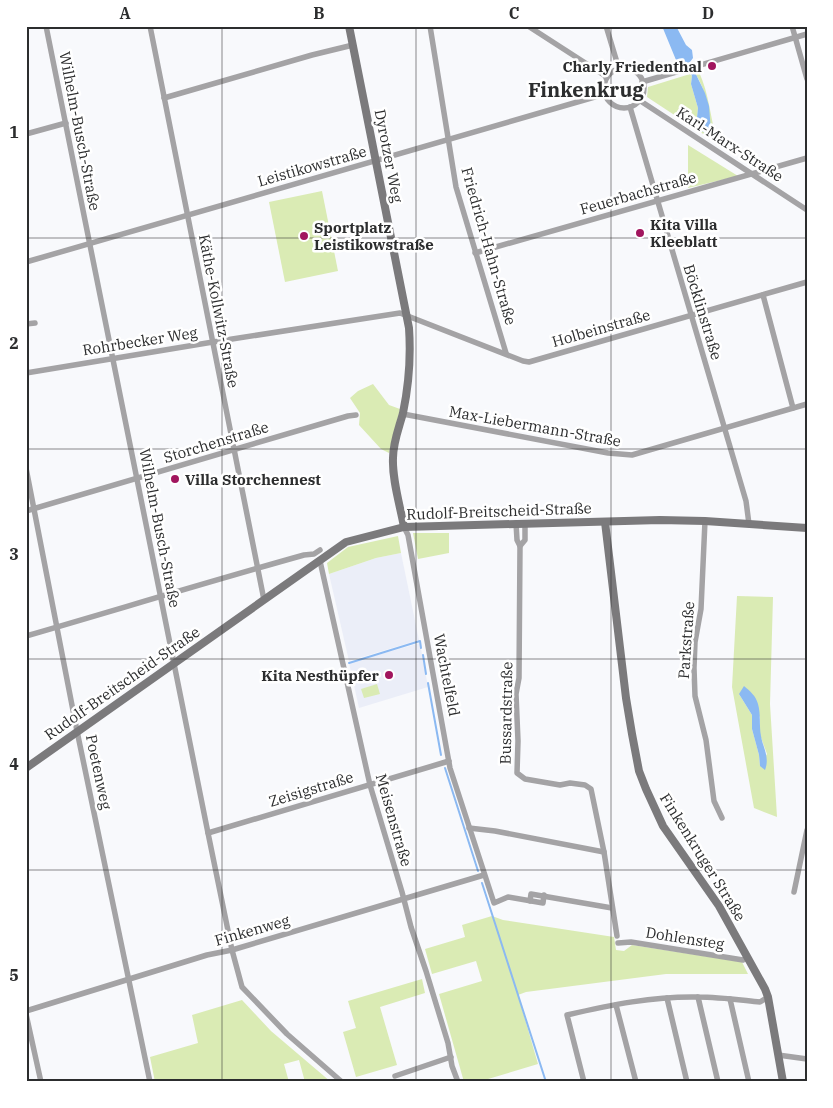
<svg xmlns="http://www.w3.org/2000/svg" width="833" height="1108" viewBox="0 0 833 1108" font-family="'IBM Plex Serif',serif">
	<rect width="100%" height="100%" fill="#f8f9fc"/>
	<g fill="#ebeef8">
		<path d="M401,553L419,640L349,661L329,574L376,558Z"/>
		<path d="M420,643L428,687L359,708L349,663Z"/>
	</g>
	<g fill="#daebb4" fill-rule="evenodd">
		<path d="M699,72C709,94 710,115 716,137L714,141L647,97L648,87L690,74L692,76L691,84L698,108L696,127L711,131C709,110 707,92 695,73Z"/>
		<path d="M688,145L738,176L688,188Z"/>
		<path d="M322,191L338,271L285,282L269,202Z"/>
		<path d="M373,384L389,405L400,409L389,453L381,449L359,425L360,413L350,398L358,391Z"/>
		<path d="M413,533H449V553L418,559Z"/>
		<path d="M398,536L401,553L376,558L329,574L327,563L348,547Z"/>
		<path d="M737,596L773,597L770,704L777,817L754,808L732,687ZM739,694L760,717V735L767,754L760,766L759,755L752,729V715Z"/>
		<path d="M377,684L380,694L364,698L361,689Z"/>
		<path d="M492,916L503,920L614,937L616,950L624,951L632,945L742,962L748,974H666L526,992L518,995L538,1064L478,1082H464L439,994L482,981L476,961L432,974L425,949L465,937L462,925Z"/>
		<path d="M422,979L425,993L380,1007L397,1065L356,1077L343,1032L356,1028L348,1001Z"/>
		<path d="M242,1000L271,1031L331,1082H305L299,1060L284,1064L289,1082H155L150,1057L198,1043L192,1015Z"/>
	</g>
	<g fill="#8bb9f2">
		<path d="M662,26H676L686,45L692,50L693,58L690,62L705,93L709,106L711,131L705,133L696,127L698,108L691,84L692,76L686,64L680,63L676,60Z"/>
		<path d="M744,686C750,691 756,696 758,704C761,715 759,725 761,736C763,748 770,757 765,770L760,766L759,755L752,729V715L739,694Z"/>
	</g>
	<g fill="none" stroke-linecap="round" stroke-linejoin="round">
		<g stroke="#8bb9f2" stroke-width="2">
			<path d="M423,655L426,674"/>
			<path d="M349,663L420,641L421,648"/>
			<path d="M428,683L441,755"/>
			<path d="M445,768L478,871"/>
			<path d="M482,883L546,1082"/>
		</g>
		<g stroke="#a4a3a5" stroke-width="5.5">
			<path d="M46,26L208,833L232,950L242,987L287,1034L342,1082"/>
			<path d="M150,26L264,600"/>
			<path d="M430,26L456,187L506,353"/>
			<path d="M528,26L607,77"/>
			<path d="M606,26L619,69"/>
			<path d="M792,26L807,79"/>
			<circle cx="624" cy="88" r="20"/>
			<path d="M642,82L807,34"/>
			<path d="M164,98L312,55L353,45"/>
			<path d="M639,100L807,210"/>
			<path d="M630,107L746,501L749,524"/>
			<path d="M26,134L66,123"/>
			<path d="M475,253L807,158"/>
			<path d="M26,262L605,94"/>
			<path d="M763,295L793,408"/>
			<path d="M26,324L35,323"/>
			<path d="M26,373L213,342L400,313L523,361L529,362L807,282"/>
			<path d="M403,414L608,453L632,455L807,404"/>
			<path d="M26,468L77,731L150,1082"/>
			<path d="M26,511L348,416L356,415"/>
			<path d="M705,521L701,609L695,642L694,668L695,696L706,740L714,801L722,818"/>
			<path d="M516,523L517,540L520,546L519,678L516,694L518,741L517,773L525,779L560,785L570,783L585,785L591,789L604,852L617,936"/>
			<path d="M404,527L408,535L450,768L494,903L508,897L543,903L544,895"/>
			<path d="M520,546L525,540V523"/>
			<path d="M320,561L370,785L402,892L411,927L426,971L448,1043L452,1066L458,1082"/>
			<path d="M26,636C119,609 211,581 304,555L314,554L320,550"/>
			<path d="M469,828L495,831L604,852"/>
			<path d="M208,833L449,761"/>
			<path d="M794,892L807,830"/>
			<path d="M530,901L531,894L612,908"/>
			<path d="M618,943L631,942L743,960L747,957"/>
			<path d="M698,997L718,1082"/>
			<path d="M667,998L687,1082"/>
			<path d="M730,999L749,1082"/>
			<path d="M616,1005L636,1082"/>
			<path d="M26,1011L207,955L232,950L484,875"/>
			<path d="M26,1014L41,1082"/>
			<path d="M778,1055L807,1059"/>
			<path d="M395,1076L451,1057"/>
			<path d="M584,1082L567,1015C610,1005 654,996 698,997C719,997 740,1000 760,1002L768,997"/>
		</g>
		<g stroke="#7b7a7c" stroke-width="8">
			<path d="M349,26L409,328C411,357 409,384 403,413C399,428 393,442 393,458C392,480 400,505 404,527"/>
			<path d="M605,522L626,698L632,734L639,771L646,789L663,826L719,906L765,989L768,997L783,1082"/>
			<path d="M26,768L346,542L404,527L660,520L705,521L807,528"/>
		</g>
	</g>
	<path fill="none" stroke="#2c2d2e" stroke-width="1" stroke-opacity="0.55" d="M222,26V1082M416,26V1082M611,26V1082M26,238H807M26,449H807M26,659H807M26,870H807"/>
	<g fill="#a1155e" stroke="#fff" stroke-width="2">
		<circle cx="712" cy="66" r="5"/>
		<circle cx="640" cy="233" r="5"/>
		<circle cx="304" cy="236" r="5"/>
		<circle cx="175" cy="479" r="5"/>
		<circle cx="389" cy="675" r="5"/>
	</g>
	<g text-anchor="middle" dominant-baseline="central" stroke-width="5" stroke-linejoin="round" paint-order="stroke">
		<g font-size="15" font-weight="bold" fill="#2c2d2e" stroke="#fff" text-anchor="start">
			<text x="702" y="66" text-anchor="end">Charly Friedenthal</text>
			<text x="650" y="224">Kita Villa<tspan x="650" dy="17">Kleeblatt</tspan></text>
			<text x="314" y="227">Sportplatz<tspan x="314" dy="17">Leistikowstraße</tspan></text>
			<text x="185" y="479">Villa Storchennest</text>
			<text x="379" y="675" text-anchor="end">Kita Nesthüpfer</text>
		</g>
		<g font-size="15" fill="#2c2d2e" stroke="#fff">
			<text transform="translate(80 131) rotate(79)">Wilhelm-Busch-Straße</text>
			<text transform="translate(730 144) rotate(33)">Karl-Marx-Straße</text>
			<text transform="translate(389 156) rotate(79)">Dyrotzer Weg</text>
			<text transform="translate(312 166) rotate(-16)">Leistikowstraße</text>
			<text transform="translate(638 193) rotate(-16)">Feuerbachstraße</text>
			<text transform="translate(489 246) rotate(74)">Friedrich-Hahn-Straße</text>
			<text transform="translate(219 311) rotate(79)">Käthe-Kollwitz-Straße</text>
			<text transform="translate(703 312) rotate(73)">Böcklinstraße</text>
			<text transform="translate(601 328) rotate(-16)">Holbeinstraße</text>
			<text transform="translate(140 341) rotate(-9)">Rohrbecker Weg</text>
			<text transform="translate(535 426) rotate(10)">Max-Liebermann-Straße</text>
			<text transform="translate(216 442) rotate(-17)">Storchenstraße</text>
			<text transform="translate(499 511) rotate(-2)">Rudolf-Breitscheid-Straße</text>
			<text transform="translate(160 528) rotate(79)">Wilhelm-Busch-Straße</text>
			<text transform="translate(686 640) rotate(-86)">Parkstraße</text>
			<text transform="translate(447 675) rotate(79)">Wachtelfeld</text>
			<text transform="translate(122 683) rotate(-35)">Rudolf-Breitscheid-Straße</text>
			<text transform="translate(506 713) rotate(-89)">Bussardstraße</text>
			<text transform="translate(99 772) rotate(78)">Poetenweg</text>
			<text transform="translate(311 789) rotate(-17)">Zeisigstraße</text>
			<text transform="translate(394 820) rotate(74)">Meisenstraße</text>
			<text transform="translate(703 857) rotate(58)">Finkenkruger Straße</text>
			<text transform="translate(252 930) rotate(-16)">Finkenweg</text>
			<text transform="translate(685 938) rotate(9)">Dohlensteg</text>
		</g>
		<g font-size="20" font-weight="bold" fill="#2c2d2e" stroke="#fff">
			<text x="586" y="89">Finkenkrug</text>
		</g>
	</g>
	<rect width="833" height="1108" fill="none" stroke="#ffffff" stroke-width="55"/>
	<rect x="28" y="28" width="778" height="1052" fill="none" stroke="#2c2d2e" stroke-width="2"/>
	<g font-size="16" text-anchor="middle" font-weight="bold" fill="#2c2d2e">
		<text x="125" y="19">A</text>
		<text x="319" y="19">B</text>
		<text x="514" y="19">C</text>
		<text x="708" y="19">D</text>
		<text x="14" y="138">1</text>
		<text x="14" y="349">2</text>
		<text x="14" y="560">3</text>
		<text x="14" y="770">4</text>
		<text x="14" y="981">5</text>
	</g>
</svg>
